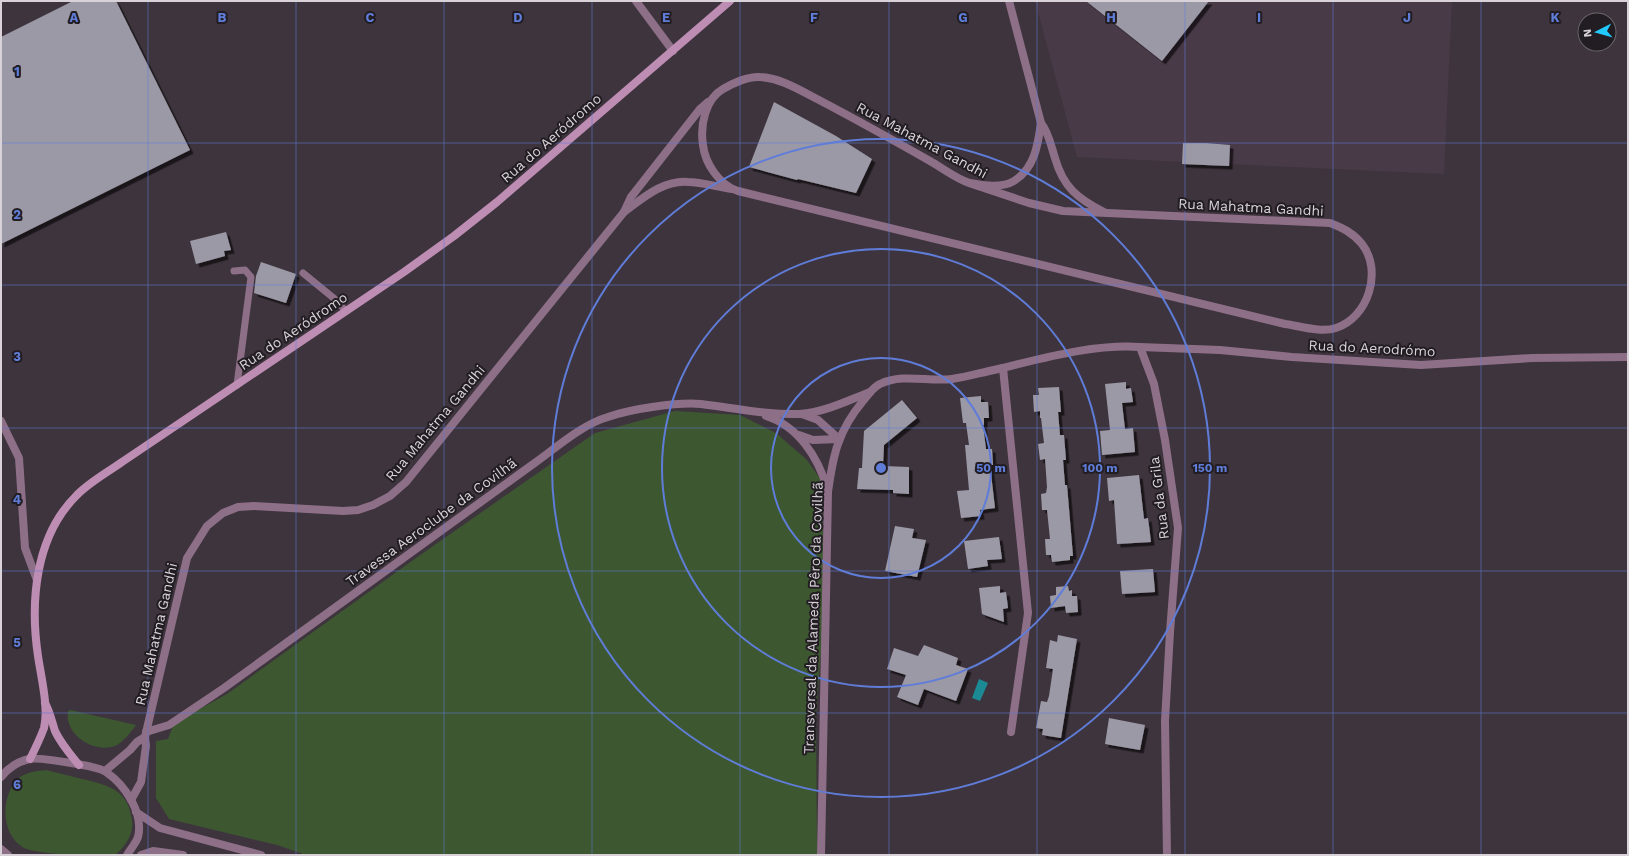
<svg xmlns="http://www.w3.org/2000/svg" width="1629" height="856" viewBox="0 0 1629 856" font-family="'Work Sans',sans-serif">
	<defs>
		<filter id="shadow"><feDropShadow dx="3.5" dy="3.5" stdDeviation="0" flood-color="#0009"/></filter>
	</defs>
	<rect width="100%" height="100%" fill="#3e343d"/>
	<path fill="#493a48" d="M1035,1H1452L1444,174L1077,157Z"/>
	<g fill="#3d5830">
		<path d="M675,411L740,415L776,433L807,460L821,480L824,556L822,637L816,716L817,855H306L277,845L169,819L156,798V741L168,739L176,718L189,715L227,694L416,558L595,433Z"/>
		<path d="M71,710L79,712L136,725C131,732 125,740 117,745C95,755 64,735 68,711Z"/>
		<path d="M46,770C58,773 70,776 82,779C109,785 128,790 132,820C134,834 125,847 115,855C90,855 46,856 24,848C0,834 0,794 20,777C28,772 36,771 46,770Z"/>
	</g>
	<path fill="#1c8a95" d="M979,679L988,683L980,701L972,698Z"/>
	<g fill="#9c99a7" filter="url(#shadow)">
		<path d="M73,1H116L190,150L1,244V37Z"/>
		<path d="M1086,1H1209L1162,61Z"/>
		<path d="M774,102L836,136L872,159L856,193L798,179L797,180L749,167Z"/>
		<path d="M1183,143H1206L1230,145L1229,166L1182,164Z"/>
		<path d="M226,232L231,250L224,251L225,256L196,264L190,241Z"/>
		<path d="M261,262L296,274L286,303L254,293L256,276Z"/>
		<path d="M1126,382V389L1131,388L1133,402L1122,403L1125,429L1133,428L1135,452L1102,455L1100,431L1110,430L1105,384Z"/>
		<path d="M1059,387L1061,412H1058L1060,435H1064L1066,460H1063L1065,485H1067L1073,556H1070V560L1052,562L1051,555H1046L1045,539H1050L1047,510H1042L1041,494L1046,493L1047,487L1045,459L1040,460L1038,444L1044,443L1041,418H1040V411L1034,412L1033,395H1039L1038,388Z"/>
		<path d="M981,396V402H988L989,418H984V425H983L986,449H992L993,465H990L995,508L980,510L981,516L961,518L957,491L969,490L965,445H969L966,423H963L960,398Z"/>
		<path d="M902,400L917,418L884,445L883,466L909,467V494L893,493V490L857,489L859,468H862L864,431Z"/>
		<path d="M1139,475L1144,519L1148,518L1151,542L1117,544L1114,500L1109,501L1107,478Z"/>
		<path d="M895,526L914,529L912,538L926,540L917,577L885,571Z"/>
		<path d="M999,537L1002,559L987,560L988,566L968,569L964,541Z"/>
		<path d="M1153,569L1155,592L1122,594L1120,571Z"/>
		<path d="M1000,586V593L1006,592L1008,608L1003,609L1004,622L982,614L979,588Z"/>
		<path d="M1068,586L1069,591L1072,590V596H1077L1078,612L1066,613L1065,606L1051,608L1050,596L1056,595V587Z"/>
		<path d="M1058,635L1077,639L1061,738L1042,735L1043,729L1036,728L1041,701L1047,702L1049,696L1053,669L1046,668L1050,640L1057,642Z"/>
		<path d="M924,645L958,658L956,665L968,669L956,701L924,689L918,705L897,697L906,675L887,669L894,648L918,656Z"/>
		<path d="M1109,718L1145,725L1140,750L1105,744Z"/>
	</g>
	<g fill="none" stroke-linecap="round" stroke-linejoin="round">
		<g stroke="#8e6f88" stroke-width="7">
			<path d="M234,271L245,270L251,277L237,385"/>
			<path d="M303,273L336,300L346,311"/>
		</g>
		<g stroke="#8e6f88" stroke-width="8">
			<path d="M636,1L673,51"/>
			<path d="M1009,1L1041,123C1049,133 1051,146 1055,158C1063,187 1078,199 1104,212"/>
			<path d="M969,183L1029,203L1063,211L1330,223C1343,228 1353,233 1362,244C1383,271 1368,318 1336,328C1321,333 1300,326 1285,324L738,191C719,185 705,163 703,145C700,126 705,99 723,89C733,83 749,76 760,77C781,78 801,91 819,100C857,120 893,140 930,161C941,167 958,180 970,183C983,186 1003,188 1014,181C1035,168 1038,144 1041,123"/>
			<path d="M624,212C643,198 663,180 688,182C702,182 717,187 732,189"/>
			<path d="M1140,347L1220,350L1292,357L1421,365L1532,358L1628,357"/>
			<path d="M1003,368L1028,613L1011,732"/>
			<path d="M802,414L818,420L839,439"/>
			<path d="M766,416C798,426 818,457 827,488"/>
			<path d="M1,421L19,458L25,548L37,580"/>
			<path d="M799,435L813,440L839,439"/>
			<path d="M146,732L169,725L224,688L536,462C557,447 583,424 608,417C630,409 677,402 701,404C734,408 766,415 800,414C825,412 847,401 870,392"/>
			<path d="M105,771L130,750L137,742L145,737"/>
			<path d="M1,777C8,768 17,762 29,759C38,757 99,766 106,772C125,785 144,813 138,837C136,843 130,850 127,855"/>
			<path d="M131,800L141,782L146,746L145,737L187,558L207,526L223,513L238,507L254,506L343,511L358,510L373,505L390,496L406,482L624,212L631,197L700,109L708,102"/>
			<path d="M136,812L160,828L261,855"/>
			<path d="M1,849L8,855"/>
			<path d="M141,855L153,851L183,855"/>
			<path d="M821,855L828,492C833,455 838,431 863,401C868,395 873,387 880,384C903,373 928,382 952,379C966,377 980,373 994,370C1041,359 1091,344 1140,347L1154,384L1165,440L1178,528L1170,632L1165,721L1167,855"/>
		</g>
		<g stroke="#be8db4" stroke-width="8">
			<path d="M45,703C50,712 52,722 55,731C61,744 70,754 79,765"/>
			<path d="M30,759C35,749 40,739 44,728C49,708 41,677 38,656C30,602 35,537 76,496C88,483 108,472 122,462L404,272L454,236L497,202L730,1"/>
		</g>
	</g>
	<path fill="none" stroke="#5f7dd8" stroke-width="1" stroke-opacity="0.55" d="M148,1V855M296,1V855M444,1V855M592,1V855M740,1V855M889,1V855M1037,1V855M1185,1V855M1333,1V855M1481,1V855M1,143H1628M1,285H1628M1,428H1628M1,571H1628M1,713H1628"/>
	<g fill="none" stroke="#5f7dd8" stroke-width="2">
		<circle cx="881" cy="468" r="110"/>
		<circle cx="881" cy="468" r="219"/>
		<circle cx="881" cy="468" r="329"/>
	</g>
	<g text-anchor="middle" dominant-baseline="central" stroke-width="4" stroke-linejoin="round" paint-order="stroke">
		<g font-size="14" fill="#d9d3d9" stroke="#221d22">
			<text transform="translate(551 138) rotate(-41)">Rua do Aeródromo</text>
			<text transform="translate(922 140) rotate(28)">Rua Mahatma Gandhi</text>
			<text transform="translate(1251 207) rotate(3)">Rua Mahatma Gandhi</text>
			<text transform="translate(293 331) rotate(-34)">Rua do Aeródromo</text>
			<text transform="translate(1372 348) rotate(3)">Rua do Aerodrómo</text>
			<text transform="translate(435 423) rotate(-50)">Rua Mahatma Gandhi</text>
			<text transform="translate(1159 498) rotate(-97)">Rua da Grila</text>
			<text transform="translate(431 522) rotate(-36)">Travessa Aeroclube da Covilhã</text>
			<text transform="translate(813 618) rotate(-88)">Transversal da Alameda Pêro da Covilhã</text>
			<text transform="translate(156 634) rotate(-77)">Rua Mahatma Gandhi</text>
		</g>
	</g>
	<g font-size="13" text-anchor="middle" font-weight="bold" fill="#5f7dd8" stroke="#221d22" stroke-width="4" stroke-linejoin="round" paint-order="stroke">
		<text x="74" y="22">A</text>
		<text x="222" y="22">B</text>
		<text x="370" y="22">C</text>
		<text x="518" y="22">D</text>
		<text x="666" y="22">E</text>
		<text x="814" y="22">F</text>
		<text x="963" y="22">G</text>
		<text x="1111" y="22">H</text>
		<text x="1259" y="22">I</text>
		<text x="1407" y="22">J</text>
		<text x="1555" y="22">K</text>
		<text x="17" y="76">1</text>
		<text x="17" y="219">2</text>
		<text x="17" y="361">3</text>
		<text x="17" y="504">4</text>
		<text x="17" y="647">5</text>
		<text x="17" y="789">6</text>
	</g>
	<circle cx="881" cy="468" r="6" fill="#5f7dd8" stroke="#221d22" stroke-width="2"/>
	<g font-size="12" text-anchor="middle" font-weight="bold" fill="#5f7dd8" stroke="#221d22" stroke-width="4" stroke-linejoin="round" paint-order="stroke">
		<text x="991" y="472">50 m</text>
		<text x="1100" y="472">100 m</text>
		<text x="1210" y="472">150 m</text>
	</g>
	<rect width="1629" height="856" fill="none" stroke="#d9d3d9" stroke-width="4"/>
	<g transform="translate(1597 32) rotate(264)"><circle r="19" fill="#221d22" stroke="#6b666b"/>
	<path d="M0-3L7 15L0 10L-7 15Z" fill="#22c9fd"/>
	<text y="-6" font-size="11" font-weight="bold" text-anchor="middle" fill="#d9d3d9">N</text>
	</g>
</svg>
